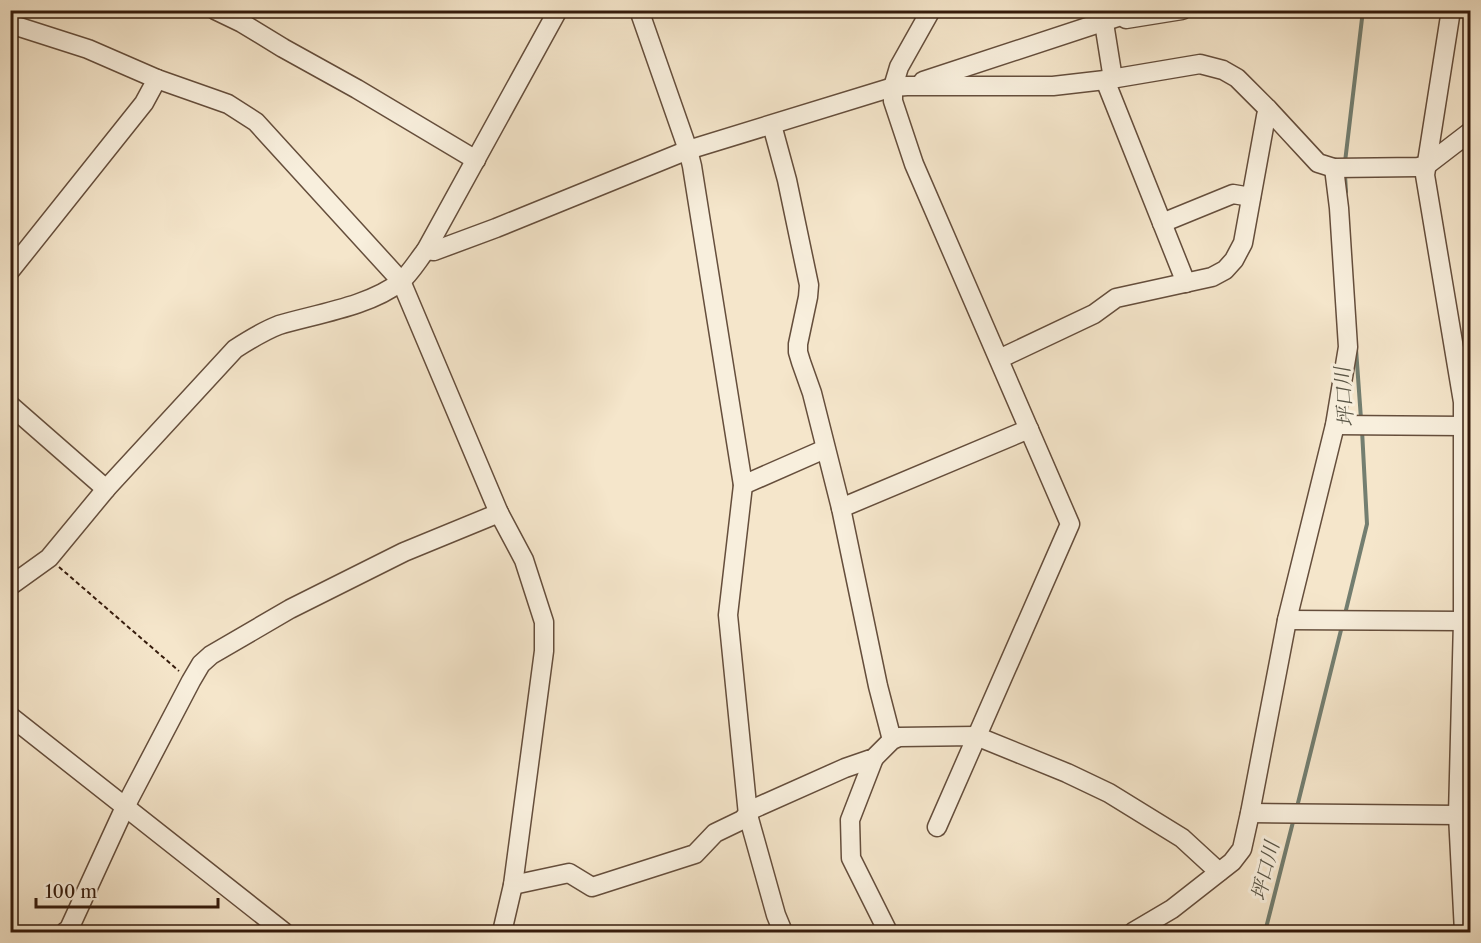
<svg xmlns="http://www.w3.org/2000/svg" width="1481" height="943" viewBox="0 0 1481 943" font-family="'Libre Caslon Text','Noto Serif JP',serif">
	<rect width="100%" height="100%" fill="#f5e6cb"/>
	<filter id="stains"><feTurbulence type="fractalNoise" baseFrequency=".00333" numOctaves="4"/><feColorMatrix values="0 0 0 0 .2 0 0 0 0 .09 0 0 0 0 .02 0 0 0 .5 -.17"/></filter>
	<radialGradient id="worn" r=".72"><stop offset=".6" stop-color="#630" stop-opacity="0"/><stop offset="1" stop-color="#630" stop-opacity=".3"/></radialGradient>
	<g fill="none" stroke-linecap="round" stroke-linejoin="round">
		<g stroke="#737e70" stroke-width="4">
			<path d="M1345,162L1363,10"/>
			<path d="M1345,175L1346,192"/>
			<path d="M1356,349L1361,419"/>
			<path d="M1345,614L1367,524L1362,430"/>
			<path d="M1297,807L1342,626"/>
			<path d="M1265,932L1294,818"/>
		</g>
		<defs>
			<g id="minor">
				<path d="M215,10L242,23L283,48L357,89L476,160"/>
				<path d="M639,10L688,150L692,166L743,485L728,615L748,815L776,915L783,932"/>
				<path d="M931,10L899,67L893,87V101L914,164L1070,524L937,827"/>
				<path d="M1451,10L1425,175L1463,402V621L1458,815L1464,932"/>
				<path d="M1104,12V23L1113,79"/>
				<path d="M1126,19L1182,10"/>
				<path d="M10,24L88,49L157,79L144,103L10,271"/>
				<path d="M157,79L228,104L256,122L401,281L499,513L524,560L544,622V651L513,885L502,932"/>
				<path d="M1105,80L1186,283"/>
				<path d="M923,81L1139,10"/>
				<path d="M772,125L787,180L809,285L808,297L798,344V352L801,362L812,393L841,508L878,686L892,740"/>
				<path d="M1162,223L1233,194L1251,197"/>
				<path d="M426,250L434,251L496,228L688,150L893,87L907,86H1053L1105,80L1200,64L1223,70L1237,78L1268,109L1318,163L1334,168L1418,167L1427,165L1470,132"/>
				<path d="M999,359L1094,314L1116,298L1212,277L1225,270L1234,260L1243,243L1266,116L1268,109"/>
				<path d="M10,405L106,489"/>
				<path d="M1335,425L1463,426"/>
				<path d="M743,485L825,449"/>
				<path d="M841,508L1029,429"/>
				<path d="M10,586L49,558L106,489L235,349C249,340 263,331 279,325C316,314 370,306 400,282C410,274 418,260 426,250L558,10"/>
				<path d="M1287,620L1463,621"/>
				<path d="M10,716L284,932"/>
				<path d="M874,758L850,820L851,858L888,932"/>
				<path d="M1250,813L1458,815"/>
				<path d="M513,885L569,873L592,887L695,854L715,833L742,820L753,809L845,768L874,758L892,740L899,737L976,736L1067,773L1109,793L1182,838L1219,872"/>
				<path d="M65,932L69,929L125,807L191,681L201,664L211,655L290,609L404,552L499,513"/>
				<path d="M1133,932L1172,909L1232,862L1242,849L1250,813L1287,620L1335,425L1348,347L1339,208L1334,168"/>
			</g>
		</defs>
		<use href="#minor" stroke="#654e3c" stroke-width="21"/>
		<path stroke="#351b0c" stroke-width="2" stroke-dasharray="4.5 3" stroke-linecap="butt" d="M59,567L179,671"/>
		<use href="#minor" stroke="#f8efdd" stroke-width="18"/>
	</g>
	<g text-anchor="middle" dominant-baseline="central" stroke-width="6" stroke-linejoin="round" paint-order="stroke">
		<g font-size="20" font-style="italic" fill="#595546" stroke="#f8efdd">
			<text transform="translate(1344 397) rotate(-94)">坪口川</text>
			<text transform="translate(1265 871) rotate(-76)">坪口川</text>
		</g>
	</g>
	<rect width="1481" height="943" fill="none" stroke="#f5e6cb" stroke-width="36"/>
	<rect x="12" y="12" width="1457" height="919" fill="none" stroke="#351b0c" stroke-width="3"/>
	<rect x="18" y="18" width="1445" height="907" fill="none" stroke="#351b0c" stroke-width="1.5"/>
	<path d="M36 898v9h182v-9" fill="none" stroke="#351b0c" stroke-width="3"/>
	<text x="45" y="898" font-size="18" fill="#351b0c" stroke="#f8efdd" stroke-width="4.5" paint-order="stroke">100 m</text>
	<rect width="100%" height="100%" filter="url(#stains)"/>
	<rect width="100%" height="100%" fill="url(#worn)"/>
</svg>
